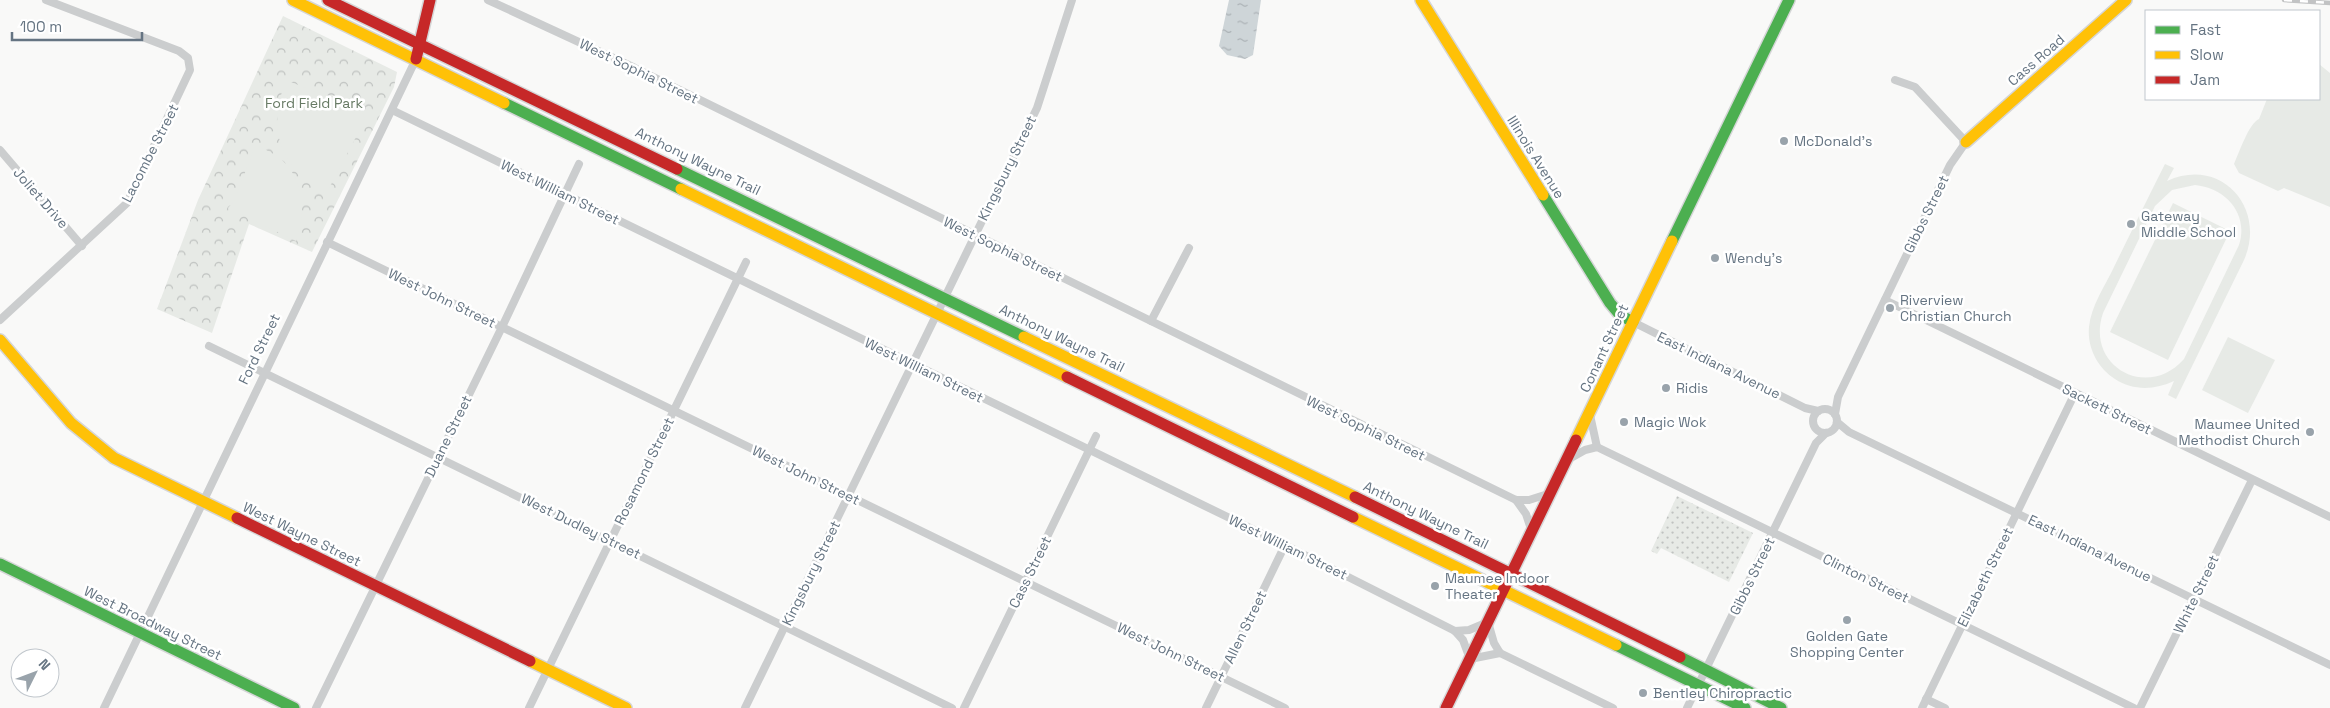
<svg xmlns="http://www.w3.org/2000/svg" width="2330" height="708" viewBox="0 0 2330 708" font-family="'Space Grotesk',sans-serif">
	<defs>
		<pattern id="grass-dots" width="8" height="8" patternUnits="userSpaceOnUse" patternTransform="scale(1.25)"><rect width="8" height="8" fill="#e7eae6"/><path d="M2 2h.1M6 6h.1" fill="none" stroke="#bfc2c0" stroke-width="1.8" stroke-linecap="round"/></pattern>
		<pattern id="park-crowns" width="20" height="18" patternUnits="userSpaceOnUse" patternTransform="scale(1.25)"><rect width="20" height="18" fill="#e7eae6"/><path d="M2 6a3 3 0 1 1 6 0M12 15a3 3 0 1 1 6 0" fill="none" stroke="#bfc2c0"/></pattern>
		<pattern id="water-ripples" width="26" height="14" patternUnits="userSpaceOnUse" patternTransform="scale(1.25)"><rect width="26" height="14" fill="#ced5d8"/><path d="M2 4q2-2 4 0t4 0M15 11q2-2 4 0t4 0" fill="none" stroke="#abb1b5"/></pattern>
	</defs>
	<rect width="100%" height="100%" fill="#f9f9f8"/>
	<path fill="url(#grass-dots)" d="M1677,496L1753,533L1729,582L1661,548L1657,554L1651,551Z"/>
	<path fill="url(#park-crowns)" d="M283,16L397,72L394,87L312,252L249,224L212,333L157,309L198,200Z"/>
	<g fill="#e7eae6" fill-rule="evenodd">
		<path d="M2319,64L2330,73V207L2284,188L2278,191L2239,173L2234,164C2239,153 2249,123 2259,119L2267,99H2319Z"/>
		<path d="M286,80L362,111L365,120L326,194C280,166 266,131 286,80Z"/>
		<path d="M256,144C265,150 276,154 283,161C305,182 306,214 296,241L243,215L231,214L228,208L234,201Z"/>
		<path d="M2165,164L2174,168L2167,181C2221,156 2267,208 2244,260L2176,399L2168,395L2174,381C2155,390 2133,391 2115,379C2098,368 2087,348 2089,327C2091,306 2105,286 2114,267C2131,232 2148,198 2165,164ZM2195,185C2226,188 2249,214 2239,245L2184,359C2147,401 2085,366 2103,313L2155,206L2172,190Z"/>
		<path d="M2173,203L2230,231L2168,360L2110,332Z"/>
		<path d="M2228,337L2275,360L2248,413L2202,390Z"/>
	</g>
	<path fill="url(#water-ripples)" d="M1229,0H1261L1253,55L1245,59L1227,55L1219,46Z"/>
	<g fill="none" stroke-linecap="round" stroke-linejoin="round">
		<defs>
			<g id="fast">
				<path d="M504,103L681,189"/>
				<path d="M677,169L1024,337"/>
				<path d="M1543,195L1610,303L1620,315L1633,322"/>
				<path d="M1672,241L1789,0"/>
				<path d="M0,564L294,708"/>
				<path d="M1616,645L1745,708"/>
				<path d="M1680,657L1781,708"/>
			</g>
			<g id="slow">
				<path d="M293,0L504,103"/>
				<path d="M1421,0L1543,195"/>
				<path d="M1966,142L2126,0"/>
				<path d="M681,189L1067,377"/>
				<path d="M1024,337L1355,497"/>
				<path d="M0,340L71,423L114,458L237,518"/>
				<path d="M1576,440L1672,241"/>
				<path d="M1353,517L1616,645"/>
				<path d="M530,661L626,708"/>
			</g>
			<g id="jam">
				<path d="M328,0L677,169"/>
				<path d="M416,59L430,0"/>
				<path d="M1067,377L1353,517"/>
				<path d="M1355,497L1680,657"/>
				<path d="M237,518L530,661"/>
				<path d="M1446,708L1576,440"/>
			</g>
		</defs>
		<use href="#fast" stroke="#d5d6d7" stroke-width="14"/>
		<use href="#slow" stroke="#d5d6d7" stroke-width="14"/>
		<use href="#jam" stroke="#d5d6d7" stroke-width="14"/>
		<g stroke="#cbcdce" stroke-width="8">
			<path d="M488,0L635,68L1516,500H1529L1551,493"/>
			<path d="M392,110L1285,545L1455,631L1463,640L1470,659L1500,653"/>
			<path d="M0,150L82,246"/>
			<path d="M327,242L1285,708"/>
			<path d="M1885,300L2330,517"/>
			<path d="M0,320L127,203L190,70L188,58L179,51L46,0"/>
			<path d="M1151,321L1189,248"/>
			<path d="M1633,322L1805,408L1818,411"/>
			<path d="M209,346L952,708"/>
			<circle cx="1825" cy="421" r="12"/>
			<path d="M1835,414L1838,397L1950,165L1966,142L1915,87L1895,80"/>
			<path d="M1590,415L1597,447"/>
			<path d="M1837,422L1849,432L2330,665"/>
			<path d="M1569,459L1585,450L1597,447L2134,708"/>
			<path d="M1516,500L1526,514L1532,532"/>
			<path d="M1455,631L1469,630L1488,622L1494,643L1500,653L1613,708"/>
			<path d="M1926,699L1945,708"/>
			<path d="M104,708L416,59"/>
			<path d="M316,708L502,327L579,164"/>
			<path d="M529,708L746,262"/>
			<path d="M745,708L1037,108L1072,0"/>
			<path d="M964,708L1096,436"/>
			<path d="M1206,708L1285,545"/>
			<path d="M1687,708L1816,443L1826,433"/>
			<path d="M1922,708L2075,393"/>
			<path d="M2140,708L2252,480"/>
		</g>
		<use href="#fast" stroke="#4caf50" stroke-width="11"/>
		<use href="#slow" stroke="#ffc107" stroke-width="11"/>
		<use href="#jam" stroke="#c62828" stroke-width="11"/>
		<defs>
			<path id="rail" d="M2284,0L2330,3"/>
		</defs>
		<use href="#rail" stroke="#c2c3c4" stroke-width="4.5"/>
		<use href="#rail" stroke="#fff" stroke-width="2.5" stroke-dasharray="8" stroke-linecap="butt"/>
	</g>
	<g fill="#99a3ab" stroke="#fff" stroke-width="2">
		<circle cx="1784" cy="141" r="5"/>
		<circle cx="2131" cy="224" r="5"/>
		<circle cx="1715" cy="258" r="5"/>
		<circle cx="1890" cy="308" r="5"/>
		<circle cx="1666" cy="388" r="5"/>
		<circle cx="1624" cy="422" r="5"/>
		<circle cx="2310" cy="432" r="5"/>
		<circle cx="1435" cy="586" r="5"/>
		<circle cx="1847" cy="620" r="5"/>
		<circle cx="1643" cy="693" r="5"/>
	</g>
	<g text-anchor="middle" dominant-baseline="central" stroke-width="5" stroke-linejoin="round" paint-order="stroke">
		<g font-size="14" fill="#657482" stroke="#fff">
			<text transform="translate(2036 60) rotate(-41)">Cass Road</text>
			<text transform="translate(639 71) rotate(26)">West Sophia Street</text>
			<text transform="translate(150 153) rotate(-63)">Lacombe Street</text>
			<text transform="translate(1536 157) rotate(58)">Illinois Avenue</text>
			<text transform="translate(698 161) rotate(26)">Anthony Wayne Trail</text>
			<text transform="translate(1007 168) rotate(-64)">Kingsbury Street</text>
			<text transform="translate(560 192) rotate(26)">West William Street</text>
			<text transform="translate(41 198) rotate(49)">Joliet Drive</text>
			<text transform="translate(1926 214) rotate(-64)">Gibbs Street</text>
			<text transform="translate(1003 249) rotate(26)">West Sophia Street</text>
			<text transform="translate(442 298) rotate(26)">West John Street</text>
			<text transform="translate(1062 338) rotate(26)">Anthony Wayne Trail</text>
			<text transform="translate(1604 348) rotate(-65)">Conant Street</text>
			<text transform="translate(259 349) rotate(-64)">Ford Street</text>
			<text transform="translate(1719 365) rotate(26)">East Indiana Avenue</text>
			<text transform="translate(924 370) rotate(26)">West William Street</text>
			<text transform="translate(2107 409) rotate(26)">Sackett Street</text>
			<text transform="translate(1366 428) rotate(26)">West Sophia Street</text>
			<text transform="translate(448 436) rotate(-64)">Duane Street</text>
			<text transform="translate(644 471) rotate(-64)">Rosamond Street</text>
			<text transform="translate(806 475) rotate(26)">West John Street</text>
			<text transform="translate(1426 515) rotate(26)">Anthony Wayne Trail</text>
			<text transform="translate(581 526) rotate(26)">West Dudley Street</text>
			<text transform="translate(302 534) rotate(26)">West Wayne Street</text>
			<text transform="translate(1288 547) rotate(26)">West William Street</text>
			<text transform="translate(2090 548) rotate(26)">East Indiana Avenue</text>
			<text transform="translate(1030 572) rotate(-64)">Cass Street</text>
			<text transform="translate(811 573) rotate(-64)">Kingsbury Street</text>
			<text transform="translate(1752 576) rotate(-64)">Gibbs Street</text>
			<text transform="translate(1985 577) rotate(-64)">Elizabeth Street</text>
			<text transform="translate(1866 578) rotate(26)">Clinton Street</text>
			<text transform="translate(2196 594) rotate(-64)">White Street</text>
			<text transform="translate(153 623) rotate(26)">West Broadway Street</text>
			<text transform="translate(1245 627) rotate(-64)">Allen Street</text>
			<text transform="translate(1171 652) rotate(26)">West John Street</text>
		</g>
		<g font-size="14" fill="#677a64" stroke="#fff">
			<text x="314" y="103">Ford Field Park</text>
		</g>
		<g font-size="14" fill="#657482" stroke="#fff" text-anchor="start">
			<text x="1794" y="141">McDonald's</text>
			<text x="2141" y="216">Gateway<tspan x="2141" dy="16">Middle School</tspan></text>
			<text x="1725" y="258">Wendy's</text>
			<text x="1900" y="300">Riverview<tspan x="1900" dy="16">Christian Church</tspan></text>
			<text x="1676" y="388">Ridis</text>
			<text x="1634" y="422">Magic Wok</text>
			<text x="2300" y="424" text-anchor="end">Maumee United<tspan x="2300" dy="16">Methodist Church</tspan></text>
			<text x="1445" y="578">Maumee Indoor<tspan x="1445" dy="16">Theater</tspan></text>
			<text x="1847" y="636" text-anchor="middle">Golden Gate<tspan x="1847" dy="16">Shopping Center</tspan></text>
			<text x="1653" y="693">Bentley Chiropractic</text>
		</g>
	</g>
	<rect x="2145" y="10" width="175" height="90" fill="#ffffff" stroke="#c1c7cd"/>
	<rect x="2155" y="26" width="25" height="8" fill="#4caf50" stroke="#c1c7cd"/>
	<text x="2190" y="35" font-size="15" fill="#657482">Fast</text>
	<rect x="2155" y="51" width="25" height="8" fill="#ffc107" stroke="#c1c7cd"/>
	<text x="2190" y="60" font-size="15" fill="#657482">Slow</text>
	<rect x="2155" y="76" width="25" height="8" fill="#c62828" stroke="#c1c7cd"/>
	<text x="2190" y="85" font-size="15" fill="#657482">Jam</text>
	<g transform="translate(35 673) rotate(48)"><circle r="24" fill="#ffffff" stroke="#c1c7cd"/>
	<path d="M0-4L9 19L0 12L-9 19Z" fill="#99a3ab"/>
	<text y="-8" font-size="14" font-weight="bold" text-anchor="middle" fill="#657482">N</text>
	</g>
	<path d="M12 32v8h130v-8" fill="none" stroke="#657482" stroke-width="2.5"/>
	<text x="20" y="32" font-size="15" fill="#657482" stroke="#ffffff" stroke-width="4" paint-order="stroke">100 m</text>
</svg>
